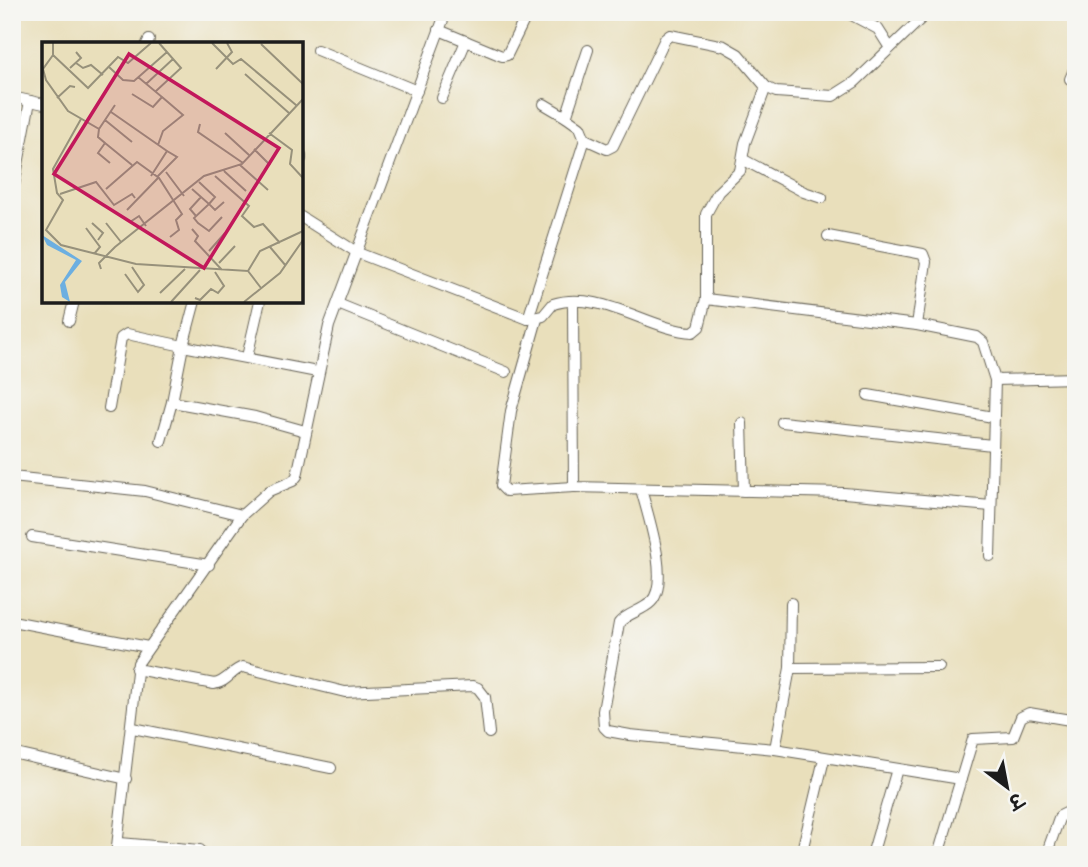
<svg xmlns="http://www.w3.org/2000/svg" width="1088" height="867" viewBox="0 0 1088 867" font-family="'Indie Flower','Playpen Sans Deva',sans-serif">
	<rect width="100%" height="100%" fill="#f6f6f2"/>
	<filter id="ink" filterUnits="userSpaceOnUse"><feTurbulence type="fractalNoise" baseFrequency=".0143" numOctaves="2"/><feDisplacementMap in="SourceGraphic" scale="14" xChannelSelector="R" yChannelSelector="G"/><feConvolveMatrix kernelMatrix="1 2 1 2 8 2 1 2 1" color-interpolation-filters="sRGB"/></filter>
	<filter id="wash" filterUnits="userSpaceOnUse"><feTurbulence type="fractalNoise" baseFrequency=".00686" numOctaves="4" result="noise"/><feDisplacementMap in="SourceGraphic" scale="28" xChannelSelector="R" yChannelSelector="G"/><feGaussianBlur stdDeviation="1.57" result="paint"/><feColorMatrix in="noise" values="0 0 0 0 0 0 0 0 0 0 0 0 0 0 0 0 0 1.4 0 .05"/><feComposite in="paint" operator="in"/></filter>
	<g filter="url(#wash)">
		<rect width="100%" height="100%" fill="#e9dfbb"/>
	</g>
	<g filter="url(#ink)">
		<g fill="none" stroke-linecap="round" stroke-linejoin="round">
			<defs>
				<g id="minor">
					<path d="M846,12L878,29L890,48"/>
					<path d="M439,30L502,56L507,55L528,12"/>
					<path d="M147,44L149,40"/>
					<path d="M317,50L417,91"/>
					<path d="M1070,79L1076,65"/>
					<path d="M12,97L44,104"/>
					<path d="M442,98L466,41"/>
					<path d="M544,104L566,117"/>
					<path d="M585,139L607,149L613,146L665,39L670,35L724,46L738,54L766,87L776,92L833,96L855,82L928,12"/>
					<path d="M301,156V159"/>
					<path d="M744,160L804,192L822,198"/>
					<path d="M12,196L30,101"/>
					<path d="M301,217L358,253L528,319L543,316L553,304C600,289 650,330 693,332L699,327L706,299V214L718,192L740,171L745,143L766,87"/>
					<path d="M828,236L923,254L926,262L917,325L977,337L983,342L995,380L1076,378"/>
					<path d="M706,299L917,325"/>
					<path d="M195,301L183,346L317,372"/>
					<path d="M573,302L574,487L844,493L991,506"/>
					<path d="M338,304L506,372"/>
					<path d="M528,319L585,139L580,127L566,117L588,50"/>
					<path d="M537,319L511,411L501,486L506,491L574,487"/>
					<path d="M69,321L74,301"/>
					<path d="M247,357L260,301"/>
					<path d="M868,395L993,417"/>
					<path d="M109,408L121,338L127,334L183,346L172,402L255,417L305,431"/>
					<path d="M782,422L992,445"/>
					<path d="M742,423L744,491"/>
					<path d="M161,441L172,402"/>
					<path d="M12,477L145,491L242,515"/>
					<path d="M641,489C647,513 671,582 651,602C642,611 627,613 619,623L603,711L604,727L608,731L630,735L775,749"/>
					<path d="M32,537L209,565"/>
					<path d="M990,556L995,380"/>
					<path d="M12,621L148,647"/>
					<path d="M939,667L790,668L775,749L961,779"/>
					<path d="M790,668L791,603"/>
					<path d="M136,669L214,684C228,682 231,670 243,667L345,692L473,686L478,688L485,697L489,733"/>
					<path d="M133,728L331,768"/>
					<path d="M12,753L126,779"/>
					<path d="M120,843L200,850"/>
					<path d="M116,855L138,663L242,515L269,491L293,481L297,476L329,326L446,12"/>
					<path d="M801,855L824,759"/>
					<path d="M872,855L897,769"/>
					<path d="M938,855L973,739L1013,737L1021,717L1029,713L1076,721"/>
					<path d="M1046,855L1060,816L1066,813L1076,815"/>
				</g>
			</defs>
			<use href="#minor" stroke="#646054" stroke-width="12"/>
			<use href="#minor" stroke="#fff" stroke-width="10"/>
		</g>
	</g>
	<g transform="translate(42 42)">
		<rect width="261" height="261" fill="#e9dfbb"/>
		<path d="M0,193L40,219L23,240L28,260L20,255L18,243L34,218L5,203Z" fill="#6cafe1"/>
		<path fill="none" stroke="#97917b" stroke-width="2" d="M11,1V13L1,27L4,38L26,69L57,87L56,95L63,101L56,111L68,121M170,1L191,22L199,17L254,63M219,2L261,42M11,13L46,46L76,15L86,21L109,1M34,21L41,26L49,23L61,33M67,25L81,38L92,39L125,10M28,26L39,16L34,10M174,27L190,10L185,1M203,32L247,71M104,42L131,17M114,49L139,26L117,1M90,52L111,65L120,55L96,35M15,56L28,44L33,45M69,70L125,109L109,134M39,77L11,127L15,151L21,158L4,188L19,203L94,222L206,229L218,209L261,189M63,78L90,100M158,82L156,90L201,121M57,87L73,63M183,91L207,113M227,91L250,108L248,122L261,136M63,101L90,123M116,103L121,89L141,73L120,55M212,107L228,123M198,123L226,148M182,129L204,149M124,130L142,154M173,134L207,164L200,174L212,185L221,182L238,201M115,135L135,115L125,109M157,140L173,155L167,162L173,168L182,160M64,147L95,120L117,136L140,172L134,178L137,188L128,195M150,147L167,162L152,176L156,181L167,189L180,175M18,152L54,140L72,163L90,152L93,156M85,168L116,136M154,174L148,167L159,155M88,180L97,174L104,184M50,181L61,191L56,198M64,181L79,200M44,186L58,205L52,212M150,187L156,194L153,199L180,228M228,205L244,224M167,209L183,191M177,221L193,204M59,227L57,221L73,205L162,134L200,122L261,57M206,229L219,246M83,232L96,250L102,243L90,225M118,251L143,227M153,256L158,258L169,247L176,251L182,244L173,230M129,260L158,228M202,260L238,231L261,198"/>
		<path fill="#c2185b" fill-opacity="0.15" stroke="#c2185b" stroke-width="3.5" d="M87,12L237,106L162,226L12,132Z"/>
		<rect width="261" height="261" fill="none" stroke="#1c1c1c" stroke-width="3.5"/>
	</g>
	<rect width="1088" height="867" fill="none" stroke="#f6f6f2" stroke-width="42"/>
	<g transform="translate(1007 787) rotate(148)" stroke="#f6f6f2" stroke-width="5" paint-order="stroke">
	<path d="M0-5L12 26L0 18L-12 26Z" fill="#1c1c1c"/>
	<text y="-10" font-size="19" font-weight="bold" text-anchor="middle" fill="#1c1c1c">उ</text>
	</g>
</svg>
